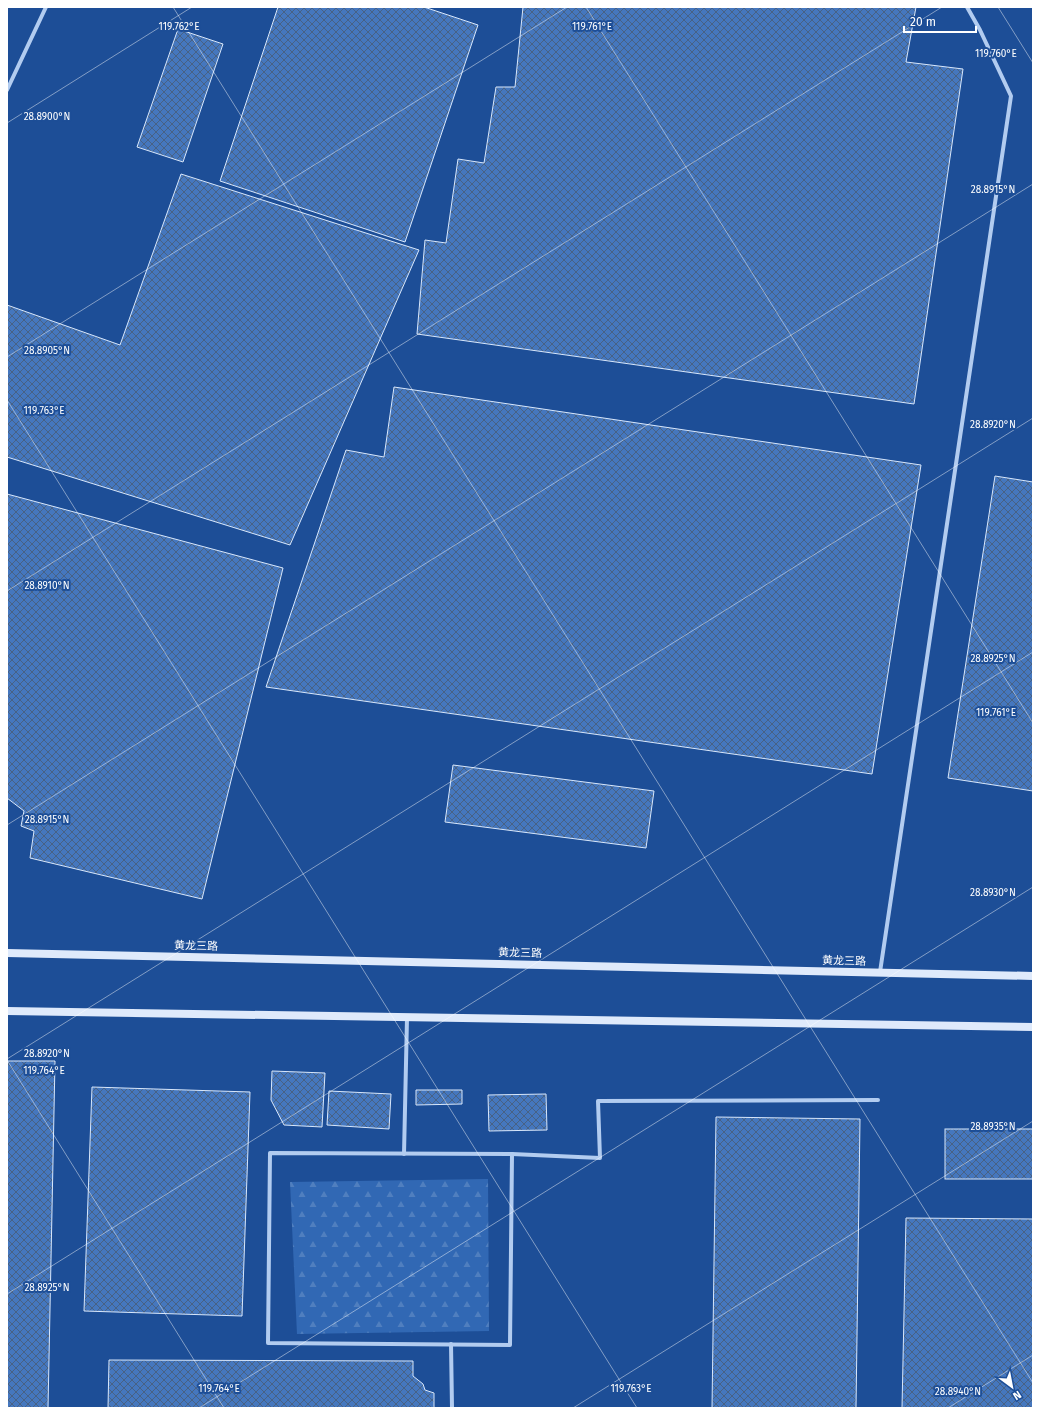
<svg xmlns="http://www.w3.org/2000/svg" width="1040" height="1415" viewBox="0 0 1040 1415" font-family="'Fira Sans','Noto Sans SC',sans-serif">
	<defs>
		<pattern id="forest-firs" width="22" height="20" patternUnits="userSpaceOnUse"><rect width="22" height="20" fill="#3168b4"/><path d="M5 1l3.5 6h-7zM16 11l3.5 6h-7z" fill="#507fbf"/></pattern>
		<pattern id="building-cross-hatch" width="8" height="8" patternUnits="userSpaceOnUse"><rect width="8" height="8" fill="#4577be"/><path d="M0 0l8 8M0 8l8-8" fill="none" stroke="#486285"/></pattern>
	</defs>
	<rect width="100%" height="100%" fill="#1d4e97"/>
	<path fill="url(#forest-firs)" d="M488,1179L489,1331L297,1334L290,1182Z"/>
	<g fill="url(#building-cross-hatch)" stroke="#d8e7fb">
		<path d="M278,7H424L478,25L405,242L220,181Z"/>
		<path d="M523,7H916L906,62L963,69L914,404L417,334L425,240L446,243L458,159L484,163L496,87H515Z"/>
		<path d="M178,29L223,44L183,162L137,147Z"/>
		<path d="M181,174L419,250L290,545L7,457V305L120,345Z"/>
		<path d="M394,387L921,465L872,774L266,687L346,450L384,457Z"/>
		<path d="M995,476L1033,482V791L948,778Z"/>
		<path d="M7,494L283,568L202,899L30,858L34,831L21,826L24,811L7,798Z"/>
		<path d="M453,765L654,791L646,848L445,822Z"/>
		<path d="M7,1061H55L48,1408H7Z"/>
		<path d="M272,1071L325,1073L322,1127L284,1125L271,1100Z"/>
		<path d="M92,1087L250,1092L242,1316L84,1311Z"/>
		<path d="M416,1090H462V1104L416,1105Z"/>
		<path d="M329,1091L391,1094L389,1129L327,1125Z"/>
		<path d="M546,1094L547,1130L489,1131L488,1095Z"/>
		<path d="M716,1117L860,1119L856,1408H712Z"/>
		<rect x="945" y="1129" width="88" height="50"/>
		<path d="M906,1218L1033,1219V1408H902Z"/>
		<path d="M109,1360L413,1361V1376L423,1384L425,1390L434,1393V1408H108Z"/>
	</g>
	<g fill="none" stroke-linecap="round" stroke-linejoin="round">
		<g stroke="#b2ccf0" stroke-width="4">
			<path d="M7,90L46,7"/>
			<path d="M880,972L1011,96L980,30L967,7"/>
			<path d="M270,1153L512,1154L510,1345L268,1343Z"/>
			<path d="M404,1154L407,1018"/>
			<path d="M512,1154L600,1158L598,1101L878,1100"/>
			<path d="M451,1344L452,1408"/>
		</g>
		<g stroke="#dfeafb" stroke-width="8">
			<path d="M7,953L1033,976"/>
			<path d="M7,1011L1033,1027"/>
		</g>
	</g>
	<path fill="none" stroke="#fff" stroke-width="1" stroke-opacity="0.45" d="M173,7L1033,1383M586,7L1033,723M998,7L1033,63M7,123L192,7M7,357L567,7M7,400L637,1408M7,591L942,7M7,825L1033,184M7,1059L1033,418M7,1060L224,1408M7,1294L1033,652M199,1408L1033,887M573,1408L1033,1121M948,1408L1033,1355"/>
	<g text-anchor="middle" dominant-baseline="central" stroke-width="4" stroke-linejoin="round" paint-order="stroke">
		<g font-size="11" fill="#fff" stroke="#1d4e97">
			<text transform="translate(196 946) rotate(1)">黄龙三路</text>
			<text transform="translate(520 953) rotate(1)">黄龙三路</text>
			<text transform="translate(844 961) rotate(1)">黄龙三路</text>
		</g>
	</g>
	<g font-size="10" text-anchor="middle" fill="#fff" stroke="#1d4e97" stroke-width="4" stroke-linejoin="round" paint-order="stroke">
		<text x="179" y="30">119.762°E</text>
		<text x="592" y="30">119.761°E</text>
		<text x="996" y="57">119.760°E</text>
		<text x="47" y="120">28.8900°N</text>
		<text x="993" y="193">28.8915°N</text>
		<text x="47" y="354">28.8905°N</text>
		<text x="44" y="414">119.763°E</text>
		<text x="993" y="428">28.8920°N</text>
		<text x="47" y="589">28.8910°N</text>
		<text x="993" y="662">28.8925°N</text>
		<text x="996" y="716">119.761°E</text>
		<text x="47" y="823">28.8915°N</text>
		<text x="993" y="896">28.8930°N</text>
		<text x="47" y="1057">28.8920°N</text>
		<text x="44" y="1074">119.764°E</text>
		<text x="993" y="1130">28.8935°N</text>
		<text x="47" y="1291">28.8925°N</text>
		<text x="219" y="1392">119.764°E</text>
		<text x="631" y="1392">119.763°E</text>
		<text x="958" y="1395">28.8940°N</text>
	</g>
	<rect width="1040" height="1415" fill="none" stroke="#ffffff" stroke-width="16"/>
	<g transform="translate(1012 1387) rotate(148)" stroke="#1d4e97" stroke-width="3" paint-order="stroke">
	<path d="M0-3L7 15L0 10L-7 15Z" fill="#ffffff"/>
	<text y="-6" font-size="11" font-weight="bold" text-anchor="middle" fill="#ffffff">N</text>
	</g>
	<path d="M904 26v6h72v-6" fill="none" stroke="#ffffff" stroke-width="2"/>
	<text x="910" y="26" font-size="12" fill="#ffffff" stroke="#1d4e97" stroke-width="3" paint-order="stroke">20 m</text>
</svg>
